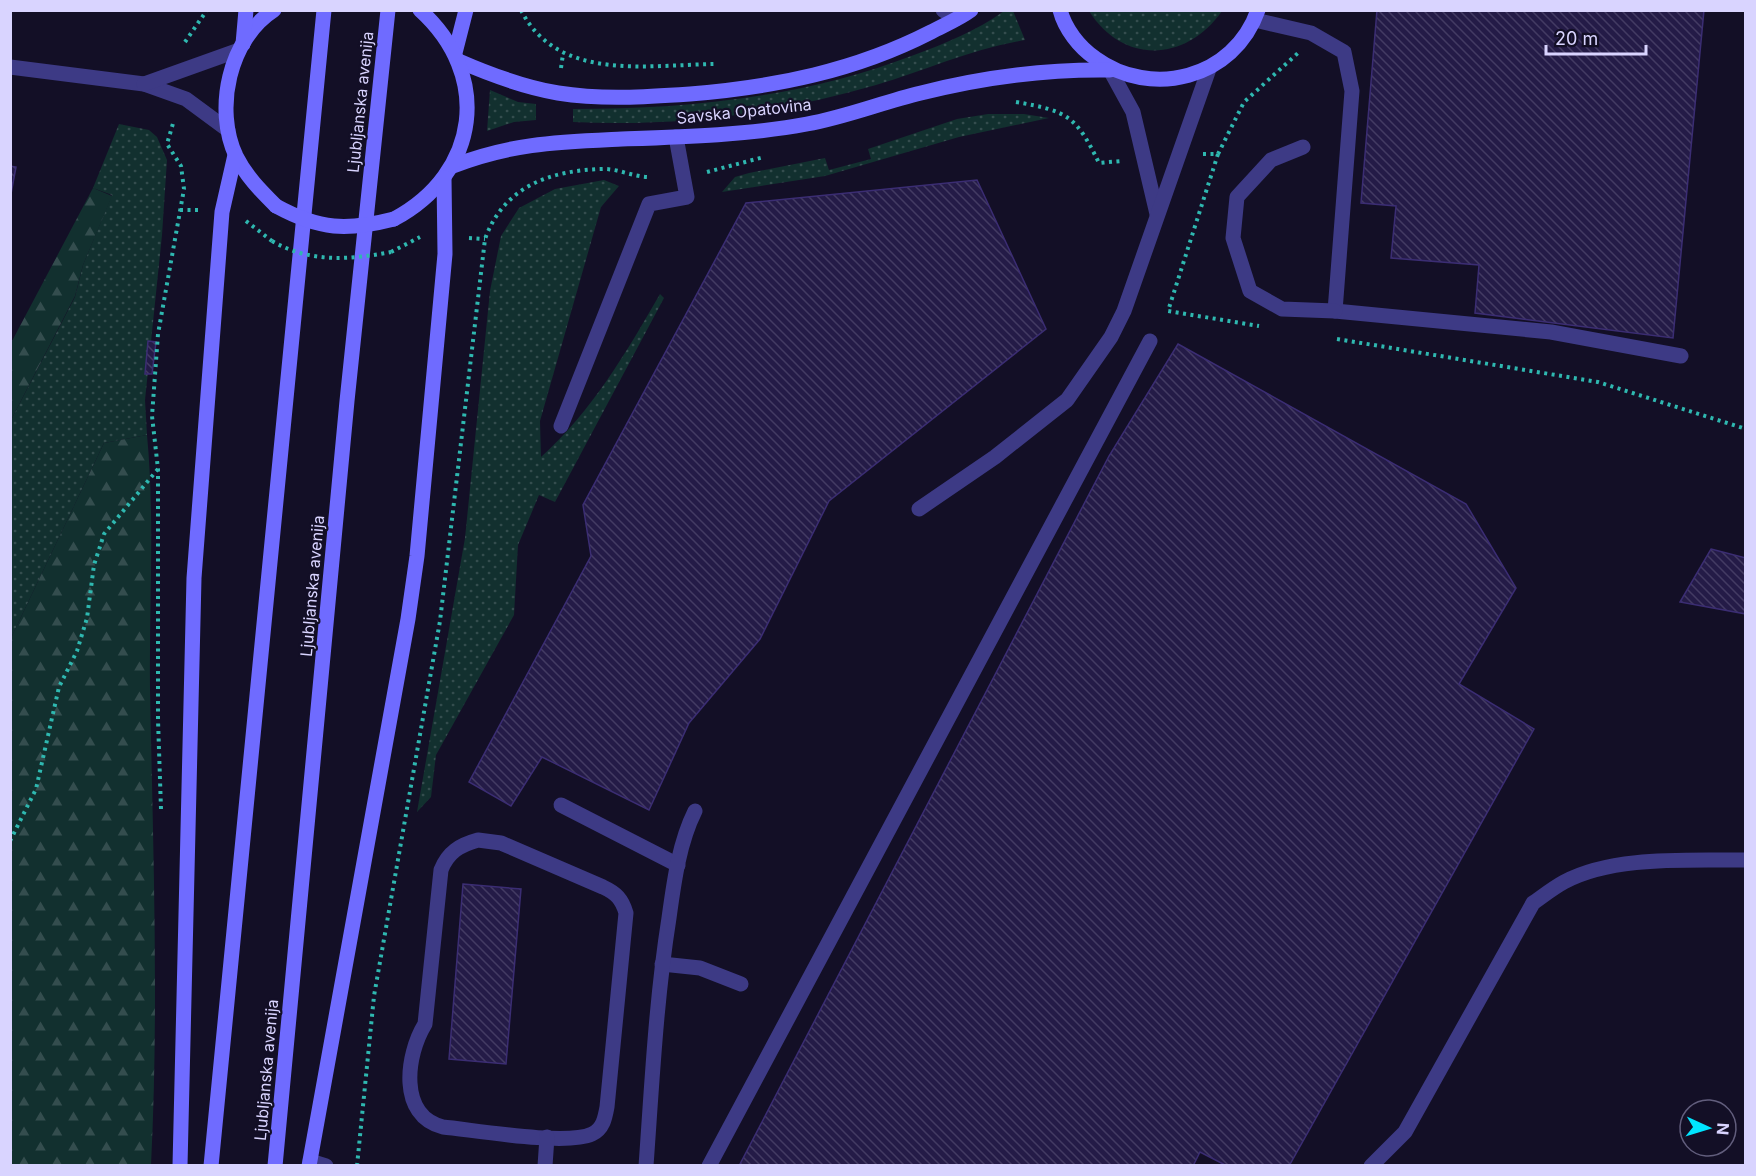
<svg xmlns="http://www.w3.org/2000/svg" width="1756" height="1176" viewBox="0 0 1756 1176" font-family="Inter,sans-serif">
	<defs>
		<pattern id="grass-dots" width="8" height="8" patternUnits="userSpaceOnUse" patternTransform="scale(1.5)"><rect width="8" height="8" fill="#12302f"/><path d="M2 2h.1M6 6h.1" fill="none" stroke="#344d4e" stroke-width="1.8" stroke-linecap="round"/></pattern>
		<pattern id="forest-firs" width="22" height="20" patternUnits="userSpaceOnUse" patternTransform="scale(1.5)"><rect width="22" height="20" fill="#12302f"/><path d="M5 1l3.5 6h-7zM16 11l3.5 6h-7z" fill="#344d4e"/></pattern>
		<pattern id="building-back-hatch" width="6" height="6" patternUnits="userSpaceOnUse" patternTransform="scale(1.5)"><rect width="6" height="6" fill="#241b47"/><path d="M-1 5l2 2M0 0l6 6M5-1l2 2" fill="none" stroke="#433b63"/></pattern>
	</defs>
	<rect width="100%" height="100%" fill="#130f26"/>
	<g fill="url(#grass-dots)">
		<path d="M1004,11H1013L1025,40C972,49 926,70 876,85C776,114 676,127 573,122V109C689,109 805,97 914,55C946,43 976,31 1004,11Z"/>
		<path d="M1089,11H1222C1187,61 1124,66 1089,11Z"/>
		<path d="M490,90L518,102L536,104V120L514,122L487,131Z"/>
		<path d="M988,114H1024L1049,118L959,137L825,176L722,192L735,177L749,173L825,158L829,170L871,159L868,149L957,119Z"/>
		<path d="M119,124L149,130L157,137L167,160L162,235L145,400L147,435L104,443L11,638V420L75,297L83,265L112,195L93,188Z"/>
		<path d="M604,180L619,186L601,207L540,421L541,457C592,411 626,353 660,294L664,298L555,502L539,495L518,545L514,615L436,755L431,797L417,812L465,538L490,291L501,236L519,208L555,189Z"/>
	</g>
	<g fill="url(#forest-firs)">
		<path d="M93,188L112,196L83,265L75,296L11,420V343Z"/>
		<path d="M147,435C155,519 149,605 150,689C153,848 159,1007 151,1165H11V638L104,443Z"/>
	</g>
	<g fill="url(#building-back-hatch)" stroke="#3b2d73" stroke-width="1.5">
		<path d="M1377,10H1704L1673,338L1475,313L1479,265L1391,258L1396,206L1361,203Z"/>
		<path d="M10,166L16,167L10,199Z"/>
		<path d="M977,180L1046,329L829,501L760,639L689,723L649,810L542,757L511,806L469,782L591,556L583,505L746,203Z"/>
		<path d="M148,341L156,342L152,374H145Z"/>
		<path d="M1178,344L1466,504L1516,588L1459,684L1534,729L1289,1166H1227L1200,1152L1193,1166H739L1109,456Z"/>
		<path d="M1711,549L1746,558V614L1680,602Z"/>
		<path d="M463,884L521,889L506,1064L449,1059Z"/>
	</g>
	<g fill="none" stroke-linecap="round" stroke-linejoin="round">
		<g stroke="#2fb8b0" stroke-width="4" stroke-dasharray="3 4.5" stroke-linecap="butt">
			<path d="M521,10C557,82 647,65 714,64"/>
			<path d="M185,42L207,10"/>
			<path d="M561,68L563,54"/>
			<path d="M1016,102C1068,111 1076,116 1099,163L1121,161"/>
			<path d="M1203,154H1218L1244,102L1298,53"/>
			<path d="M1218,154L1168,311L1259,326"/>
			<path d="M707,172L764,157"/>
			<path d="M180,210H199"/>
			<path d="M246,221L272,241"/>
			<path d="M469,238L485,239"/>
			<path d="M391,252L420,237"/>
			<path d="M1337,339L1598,382L1746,429"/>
			<path d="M161,809L158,720V469L152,416L158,334L184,189L181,166L167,144L174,120"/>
			<path d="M10,841L36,789L59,687L77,651L87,618L94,565L104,534L158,469"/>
			<path d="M357,1166L374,996L440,621L485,239C504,186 551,170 604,169C619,169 634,177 649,177"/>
		</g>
		<g stroke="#3d3a85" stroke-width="15">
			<path d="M943,10L956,19"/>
			<path d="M1255,20L1311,33L1344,52L1352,91L1335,311L1551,332L1681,356"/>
			<path d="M1110,70L1133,112L1157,214"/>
			<path d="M1303,147L1271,160L1237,197L1233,238L1250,291L1282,309L1335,311"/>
			<path d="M561,426L649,204L687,197L676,137"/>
			<path d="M919,509L995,457L1067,400L1111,337L1124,311L1209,69"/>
			<path d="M561,805L678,865"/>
			<path d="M478,840L501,843L603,887C616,893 622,899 626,913L607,1107C605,1118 603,1129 592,1134C566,1146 474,1130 443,1127C398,1116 406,1055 425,1024L441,870C448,852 460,845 478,840Z"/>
			<path d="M662,964L700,968L741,984"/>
			<path d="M310,1161L326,1166"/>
			<path d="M545,1166L547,1137"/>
			<path d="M646,1166C652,1083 656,1000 669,918C674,882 679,843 695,811"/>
			<path d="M1371,1166L1405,1132L1533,903C1543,896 1553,888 1564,882C1614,855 1690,861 1746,860"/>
		</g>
		<g stroke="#3d3a85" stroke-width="15">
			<path d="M10,67L144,84L186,99L228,130"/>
			<path d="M144,84L239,50"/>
			<path d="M709,1166L1150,341"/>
		</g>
		<g stroke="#6f6bff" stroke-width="15">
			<path d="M274,10C229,39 214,109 236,156C246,176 260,190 276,206"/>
			<path d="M1060,10C1065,29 1079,47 1095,58C1151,99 1234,79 1258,10"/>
			<path d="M243,44L246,10"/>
			<path d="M455,53L466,10"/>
			<path d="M459,61C491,75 523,87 558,93C602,100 646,97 690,94C775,87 855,71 931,32C944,25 959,19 971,10"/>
			<path d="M453,166C512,143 559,142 622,139C681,137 749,135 807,124C846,117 883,102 921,93C984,77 1045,69 1110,70"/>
			<path d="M394,219C480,173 492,75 420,10"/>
			<path d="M180,1166L194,578L222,212L235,155"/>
			<path d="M211,1166L324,10"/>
			<path d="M275,1166L347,401L388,10"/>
			<path d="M309,1166L408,619L417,556L445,254L444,178"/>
		</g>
		<path stroke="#2fb8b0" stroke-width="4" stroke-dasharray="3 4.5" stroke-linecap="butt" d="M272,241C310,263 349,260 391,252"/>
		<path stroke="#6f6bff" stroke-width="15" d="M276,206C320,230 347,231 394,219"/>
	</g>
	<g text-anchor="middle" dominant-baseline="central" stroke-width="4.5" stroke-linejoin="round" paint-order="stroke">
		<g font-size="16" fill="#d9d4ff" stroke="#130f26">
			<text transform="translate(360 102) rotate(-84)">Ljubljanska avenija</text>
			<text transform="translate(744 111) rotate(-6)">Savska Opatovina</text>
			<text transform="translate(312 586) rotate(-85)">Ljubljanska avenija</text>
			<text transform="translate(266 1070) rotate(-85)">Ljubljanska avenija</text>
		</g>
	</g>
	<rect width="1756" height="1176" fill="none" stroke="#d9d4ff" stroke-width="24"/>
	<g transform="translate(1708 1128) rotate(94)"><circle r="28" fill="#130f26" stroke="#625e7d" stroke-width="1.5"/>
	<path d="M0-4.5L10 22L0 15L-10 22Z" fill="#00e5ff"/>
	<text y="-9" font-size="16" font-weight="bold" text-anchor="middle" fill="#d9d4ff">N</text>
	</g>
	<path d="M1546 45v9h100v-9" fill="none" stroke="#d9d4ff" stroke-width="3"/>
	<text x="1555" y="45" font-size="18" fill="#d9d4ff" stroke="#130f26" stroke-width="4.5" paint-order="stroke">20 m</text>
</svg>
